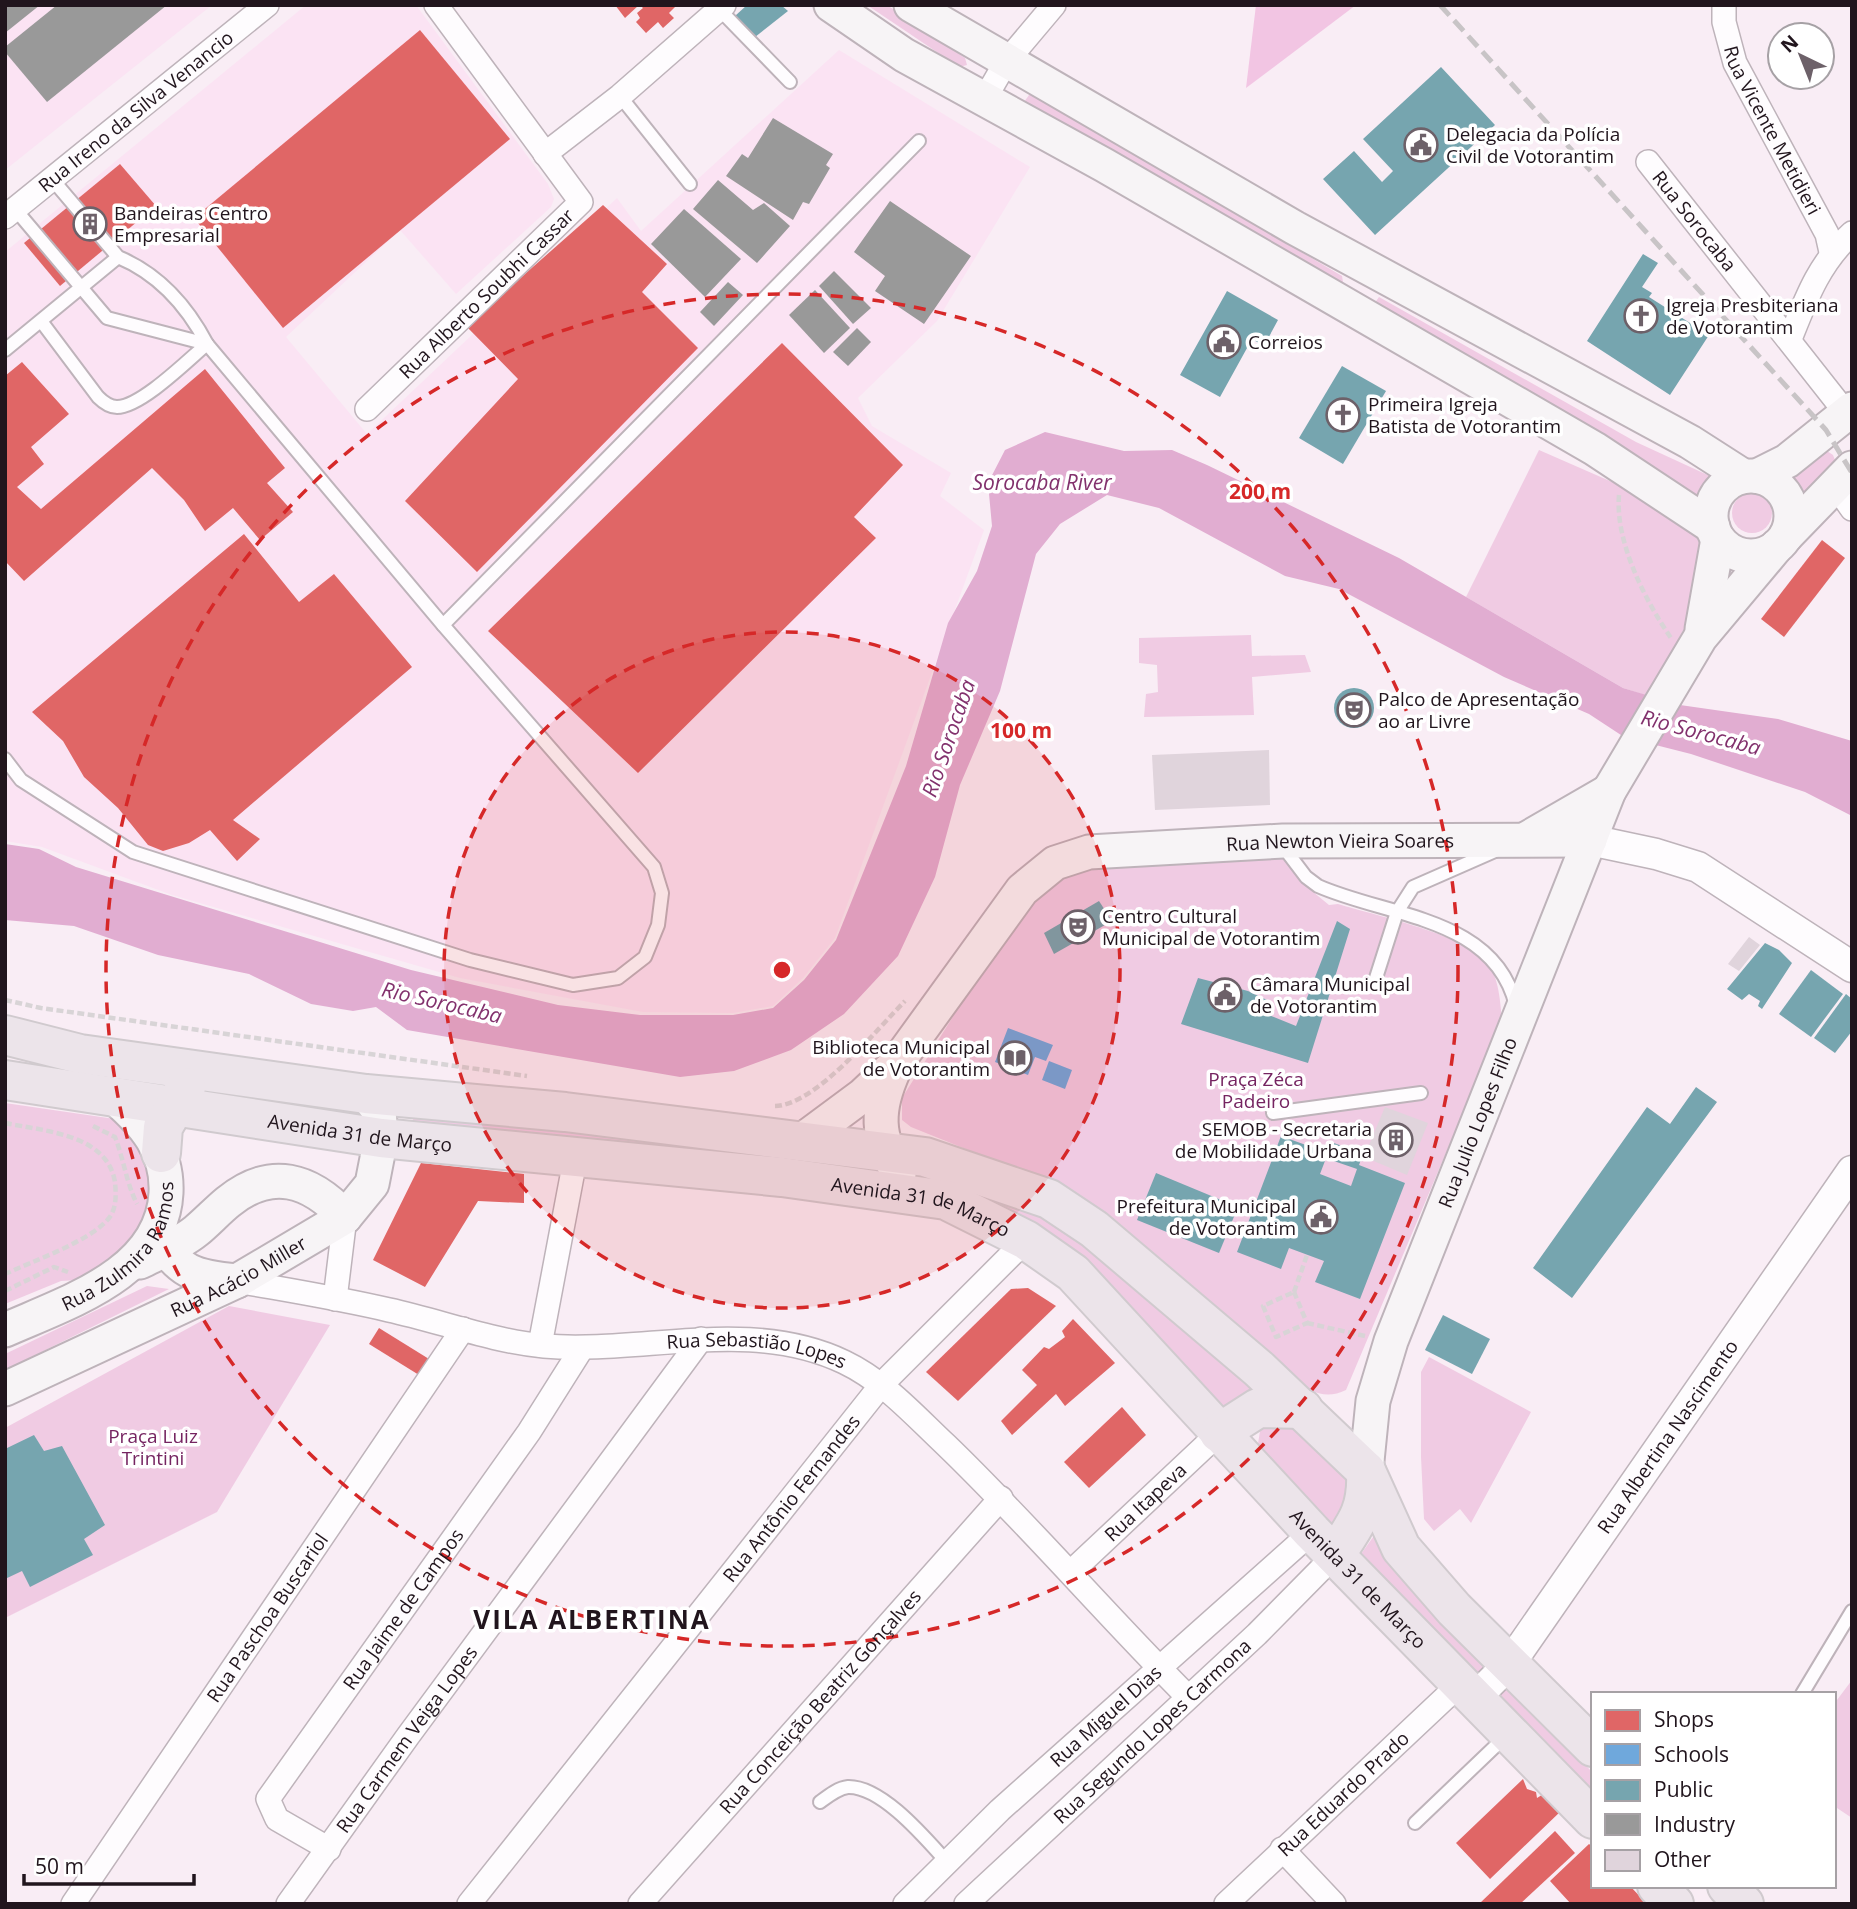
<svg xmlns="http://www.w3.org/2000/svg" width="1857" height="1909" viewBox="0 0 1857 1909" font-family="'Open Sans',sans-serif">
	<rect width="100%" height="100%" fill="#f9edf5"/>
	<g fill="#fbe3f3">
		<path d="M5,5H212L5,170Z"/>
		<path d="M306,5H416L548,184L554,199L551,207L456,294L400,230L286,337L367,434L617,198L641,231L839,50L1030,167L937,321L858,398L872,426L951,473L940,496L984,530L835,938L803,978L773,1006L733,1013L643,1012L460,978L172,895L42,847L5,841V252Z"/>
	</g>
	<g fill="#f0cbe3">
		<path d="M867,5H887L965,58L967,65L959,67Z"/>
		<path d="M1029,95H1036L1342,276L1343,282L1339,285L1022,105Z"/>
		<path d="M1379,297L1636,442L1725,483L1717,490L1709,508L1374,304Z"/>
		<path d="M1821,447L1833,455L1837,465L1803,499L1794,484L1785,477Z"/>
		<path d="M1539,450L1619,485L1702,534L1686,625L1648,696L1623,688L1466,597Z"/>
		<circle cx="1752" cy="513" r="20"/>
		<path d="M1251,635L1252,656L1305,655L1311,672L1252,677L1254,715L1144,717L1146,694L1158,692L1157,665L1139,663V638Z"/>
		<path d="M1284,857L1301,882L1329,905L1338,904C1374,915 1458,933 1484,959C1499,974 1500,1000 1502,1020L1346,1390C1324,1401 1310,1390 1289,1379L1038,1178L911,1127L902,1120V1098L991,956L1030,903L1046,888L1090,866Z"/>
		<path d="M5,1103L115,1119L146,1152L156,1194L132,1250L78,1280L61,1281L5,1304Z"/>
		<path d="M413,1114L882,1166L877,1185L413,1127Z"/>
		<path d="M960,1175L1058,1217L1271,1393L1223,1418L973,1203Z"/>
		<path d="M147,1286L169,1289L5,1370V1354Z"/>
		<path d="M229,1306L330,1325L217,1512L5,1618V1428Z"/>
		<path d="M1429,1357L1531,1412L1471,1523L1460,1509L1434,1531L1424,1519L1421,1457V1372Z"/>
		<path d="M1264,1424L1290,1425L1346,1477L1352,1490L1337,1529L1258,1444L1260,1431Z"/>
		<path d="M1381,1526L1493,1669L1482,1679L1361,1554Z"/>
		<path d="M1504,1679L1593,1773V1794L1491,1689Z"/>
		<path d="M1852,1680V1818L1834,1806V1704Z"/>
	</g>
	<path fill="#f2c5e3" d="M1256,5H1356L1246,88Z"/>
	<path fill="#e1add1" d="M1045,432L1124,451L1172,450L1207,465L1399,558L1623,688L1680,705L1778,719L1852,741V816L1805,792L1691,754L1624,737L1589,714L1504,677L1339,589L1285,576L1159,508L1107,495L1060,524L1036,554L1000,691L960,785L935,877L898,956L844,1014L791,1050L734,1071L680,1077L407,1030L376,1007L353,1011L311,1004L249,974L158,955L74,926L5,920V844L39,849L76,867L411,970L558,1005L640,1015H733L773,1008L804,980L836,940L906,766L948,623L977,571L992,526L988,483L1005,450Z"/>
	<g fill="#e06666">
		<path d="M615,5H639L625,18Z"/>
		<path d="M640,5H677L669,13L674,18L663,28L658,22L646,33L636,22L640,18L637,13L643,8Z"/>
		<path d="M420,30L510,139L283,328L194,218Z"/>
		<path d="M120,164L156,206L60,286L24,243Z"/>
		<path d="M603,205L667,264L642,292L698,348L477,572L405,501L518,379L466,326Z"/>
		<path d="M782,343L903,465L854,517L876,538L638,773L488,631Z"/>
		<path d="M22,362L69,414L31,447L44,464L17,487L41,509L205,369L285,468L267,483L293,512L260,540L233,508L205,531L184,500L152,468L24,581L5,561V376Z"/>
		<path d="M244,534L299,602L334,574L412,667L233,820L260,839L237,861L210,830L189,843L163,851L148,845L118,808L84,777L63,741L32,712Z"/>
		<path d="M1822,540L1845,558L1784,637L1761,619Z"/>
		<path d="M421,1163L524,1174V1203L478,1201L425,1287L373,1260Z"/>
		<path d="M1028,1288L1056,1306L958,1401L926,1372L1011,1289Z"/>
		<path d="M1073,1319L1115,1363L1065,1406L1056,1394L1012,1435L1001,1421L1037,1385L1022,1370L1044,1347L1049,1349L1065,1337L1062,1331Z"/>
		<path d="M379,1328L429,1359L419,1375L369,1344Z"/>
		<path d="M1122,1407L1146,1435L1089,1488L1064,1462Z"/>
		<path d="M1523,1779L1527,1789L1536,1792L1537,1798L1545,1793L1561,1811L1490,1879L1456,1843Z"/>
		<path d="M1555,1831L1575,1853L1520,1904H1479Z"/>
		<path d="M1589,1844L1593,1847V1886H1630L1647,1904H1571L1550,1881Z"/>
	</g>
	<g fill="#6fa8dc">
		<path d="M1008,1028L1053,1045L1046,1061L1035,1057L1028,1075L995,1062Z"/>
		<path d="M1049,1061L1072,1070L1065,1089L1042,1080Z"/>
	</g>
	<g fill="#76a5af">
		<path d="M747,5H781L788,11L755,37L735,16Z"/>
		<path d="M1441,67L1495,125L1375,235L1323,179L1354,151L1382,182L1393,171L1363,139Z"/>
		<path d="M1643,254L1658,263L1642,287L1652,293L1649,297L1709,335L1670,395L1587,341Z"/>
		<path d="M1227,291L1278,320L1264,346L1252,339L1220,397L1180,375Z"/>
		<path d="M1342,366L1386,391L1343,464L1299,438Z"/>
		<circle cx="1354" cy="708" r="20"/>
		<path d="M1099,901L1112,921L1054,954L1044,933Z"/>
		<path d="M1337,921L1350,929L1308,1063L1181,1024L1198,978L1248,991L1267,1000L1264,1013L1296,1026Z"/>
		<path d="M1765,943L1779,950L1792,963L1762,1009L1758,1006L1760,1001L1749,994L1742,1000L1727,989Z"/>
		<path d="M1811,970L1843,994L1811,1037L1779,1014Z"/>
		<path d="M1846,994L1852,999V1031L1835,1053L1814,1038Z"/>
		<path d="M1696,1087L1717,1102L1572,1298L1533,1268L1647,1107L1670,1124Z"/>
		<path d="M1281,1136L1328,1153L1320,1174L1351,1186L1357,1169L1328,1159L1334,1143L1363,1154L1359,1165L1405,1183L1360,1299L1315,1282L1324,1261L1289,1248L1281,1269L1237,1252Z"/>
		<path d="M1156,1173L1238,1207L1219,1253L1137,1220Z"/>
		<path d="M1443,1315L1490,1339L1472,1374L1425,1350Z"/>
		<path d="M34,1435L44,1451L62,1446L105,1525L84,1539L93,1555L30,1587L22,1571L5,1579V1449Z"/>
	</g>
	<g fill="#999">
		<path d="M5,5H40L5,33Z"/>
		<path d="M57,5H167L47,102L5,52V47Z"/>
		<path d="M773,118L833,154L826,165L830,168L809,204L803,202L793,220L726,176L742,154L748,158Z"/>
		<path d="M718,180L753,210L764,203L790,226L757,263L693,209Z"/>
		<path d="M890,201L971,256L924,324L875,291L885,276L854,252Z"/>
		<path d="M684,209L741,259L705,297L651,244Z"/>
		<path d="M834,271L871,308L853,324L819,286Z"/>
		<path d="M728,282L743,295L714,326L700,312Z"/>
		<path d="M815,290L850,328L824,353L789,315Z"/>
		<path d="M857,328L871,342L848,366L833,352Z"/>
	</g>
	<g fill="#e0d4dc">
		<path d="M1269,750L1270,805L1155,810L1152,755Z"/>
		<path d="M1749,937L1760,945L1739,971L1728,964Z"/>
		<path d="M1385,1107L1428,1123L1407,1175L1364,1157Z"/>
	</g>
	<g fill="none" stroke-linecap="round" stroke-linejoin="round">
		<defs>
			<g id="service">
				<path d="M720,10L790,82"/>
				<path d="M620,96L690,184"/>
				<path d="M15,209L107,318L207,344"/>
				<path d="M41,321L98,397C103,402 109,407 117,407C141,407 188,360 207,344"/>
				<path d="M5,350L118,257"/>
				<path d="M443,625L919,141"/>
				<path d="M5,759L21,780L133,852L470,960L573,985L618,978L645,957L658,925L662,893L654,867L443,625L207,344C187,306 159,274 118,257L52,179"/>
				<path d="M1281,844L1306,877L1318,886C1388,917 1495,917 1516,1006"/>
				<path d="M1375,981L1397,912L1413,887L1495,851"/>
				<path d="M1273,1113L1421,1093"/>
				<path d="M1802,1694L1852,1611"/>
				<path d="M820,1802C828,1796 838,1788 848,1787C882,1786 926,1839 947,1862"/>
				<path d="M1415,1823L1506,1736"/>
			</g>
			<g id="minor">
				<path id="s1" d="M1724,5V22L1735,63L1827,234L1831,252"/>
				<path d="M984,100L1006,62L1054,5"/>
				<path d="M545,154L620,96L724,5"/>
				<path id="s2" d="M1648,162L1846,413"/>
				<path id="s3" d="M5,217L267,5"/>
				<path d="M1790,339C1806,299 1819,263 1852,233"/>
				<path id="s4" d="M367,409L581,202L436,5"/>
				<path d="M1835,485L1852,509"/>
				<path id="s5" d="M237,1281C287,1290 338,1298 389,1310C440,1321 491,1341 544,1346C643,1354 750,1317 844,1362C884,1381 914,1415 946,1445C1030,1526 1105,1614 1187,1696"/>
				<path d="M335,1299L345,1217"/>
				<path d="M540,1345L576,1155"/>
				<path id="s6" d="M1071,1572L1219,1433"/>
				<path id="s7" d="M329,1849L277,1819L268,1799L529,1432L582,1348"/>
				<path d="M1282,1849L1334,1904"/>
				<path id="s8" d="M73,1904L463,1329"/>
				<path id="s9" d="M288,1904L408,1736L701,1339"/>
				<path id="s10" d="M469,1904L882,1384L1026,1240"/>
				<path id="s11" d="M640,1904L1001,1498"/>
				<path id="s12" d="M905,1904L1000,1810L1312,1532"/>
				<path id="s13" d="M966,1904L1257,1634L1335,1555"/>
				<path id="s14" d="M1226,1904L1462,1682"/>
			</g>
			<g id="tertiary">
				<path d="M1590,840L1656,854L1698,867L1852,967"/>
				<path id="s15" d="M1476,1697L1511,1662L1852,1171"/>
			</g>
			<g id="secondary">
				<path d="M831,5L904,55L1104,165L1595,449L1713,527"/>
				<path d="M911,5L1295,228L1690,442L1743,476"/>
				<path d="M1757,476L1787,461L1852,409"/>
				<circle cx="1751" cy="516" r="40"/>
				<path d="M1786,536L1852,468"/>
				<path d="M1702,629L1718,539"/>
				<path d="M1526,839L1609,791"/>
				<path d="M894,1070C876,1110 876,1136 899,1174"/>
				<path id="s16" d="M801,1141L863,1095L896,1064L1022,890L1055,863L1089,852L1283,841L1590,840"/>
				<path d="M157,1233C178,1273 194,1277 237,1281"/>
				<path d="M140,1262C158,1253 180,1244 196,1231C207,1222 217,1211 228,1202C271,1167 310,1179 345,1217"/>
				<path id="s17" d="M5,1330C68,1302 162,1273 166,1193C168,1151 145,1124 115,1098"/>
				<path id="s18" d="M5,1389L237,1281L345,1217L372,1184L381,1138L379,1111L366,1094"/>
				<path id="s19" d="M1366,1471L1373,1401L1391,1341L1609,791L1700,638L1777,546"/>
			</g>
			<g id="trunk">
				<path d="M5,1035L80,1054L366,1094L565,1112L925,1157L1049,1199L1094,1229L1259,1369L1366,1471L1401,1548L1454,1609L1593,1747"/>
				<path id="s20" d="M5,1080L381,1138L782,1177L946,1200L1026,1240L1073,1273L1312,1532L1593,1819"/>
				<path d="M161,1153L163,1127L186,1087"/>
				<path d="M1219,1433L1258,1408L1303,1409"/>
				<path d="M1335,1555C1356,1524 1368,1510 1366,1471"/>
				<path d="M1657,1886L1674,1904"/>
				<path d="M1727,1886L1744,1904"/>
			</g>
		</defs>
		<use href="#service" stroke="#beb3ba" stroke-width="16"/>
		<use href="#minor" stroke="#beb3ba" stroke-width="26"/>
		<use href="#tertiary" stroke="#beb3ba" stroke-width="33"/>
		<use href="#secondary" stroke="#beb3ba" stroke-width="37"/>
		<use href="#trunk" stroke="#d0cace" stroke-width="42"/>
		<g stroke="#d8d4d6" stroke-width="4.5" stroke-dasharray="7 3.5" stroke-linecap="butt">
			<path d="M1619,495C1615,542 1645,600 1671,638"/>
			<path d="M5,1000L41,1008L527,1076"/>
			<path d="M775,1106C816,1105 876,1030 905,1001"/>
			<path d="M5,1123C44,1131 107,1134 115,1182C116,1193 117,1208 109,1218C91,1241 33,1261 5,1274"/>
			<path d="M93,1126L115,1137C124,1160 126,1182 137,1204"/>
			<path d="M5,1291L54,1267L68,1272"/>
			<path d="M1294,1292L1307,1323L1276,1337L1263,1306Z"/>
			<path d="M1294,1292L1307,1255"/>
			<path d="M1307,1323L1365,1336"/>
		</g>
		<use href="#service" stroke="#fefcfe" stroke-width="12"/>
		<use href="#minor" stroke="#fefcfe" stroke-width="23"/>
		<use href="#tertiary" stroke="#fefcfe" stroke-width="30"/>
		<use href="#secondary" stroke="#f7f4f6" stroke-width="33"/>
		<use href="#trunk" stroke="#ece4ea" stroke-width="38"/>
		<path stroke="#c8c4c6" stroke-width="5" stroke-dasharray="14 7" stroke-linecap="butt" d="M1440,5L1826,430L1852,473"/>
	</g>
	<circle cx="782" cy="970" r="338" fill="#d62828" fill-opacity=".12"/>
	<g fill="none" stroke="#d62828" stroke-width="3.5" stroke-dasharray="12 9">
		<circle cx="782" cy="970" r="338"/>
		<circle cx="782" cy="970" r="676"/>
	</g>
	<defs>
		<symbol id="civic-ring" viewBox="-11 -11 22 22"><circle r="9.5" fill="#fff" stroke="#6d6169" stroke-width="1.5"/><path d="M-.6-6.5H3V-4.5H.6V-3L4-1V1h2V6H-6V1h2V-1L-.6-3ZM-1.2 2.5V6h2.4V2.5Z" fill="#6d6169"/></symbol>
		<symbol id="building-ring" viewBox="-11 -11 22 22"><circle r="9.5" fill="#fff" stroke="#6d6169" stroke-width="1.5"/><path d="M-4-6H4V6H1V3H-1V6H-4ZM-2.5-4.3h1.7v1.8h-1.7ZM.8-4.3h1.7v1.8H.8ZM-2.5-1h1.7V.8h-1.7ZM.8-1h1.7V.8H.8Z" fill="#6d6169"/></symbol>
		<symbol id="church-ring" viewBox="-11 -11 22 22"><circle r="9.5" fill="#fff" stroke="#6d6169" stroke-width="1.5"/><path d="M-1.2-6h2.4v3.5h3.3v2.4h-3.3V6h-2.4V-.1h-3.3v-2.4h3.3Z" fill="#6d6169"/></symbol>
		<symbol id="theatre-ring" viewBox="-11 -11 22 22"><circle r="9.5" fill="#fff" stroke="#6d6169" stroke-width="1.5"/><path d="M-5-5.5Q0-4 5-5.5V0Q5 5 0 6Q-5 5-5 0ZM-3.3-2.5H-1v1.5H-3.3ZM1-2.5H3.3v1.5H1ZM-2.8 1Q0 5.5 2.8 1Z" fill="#6d6169"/></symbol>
		<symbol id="library-ring" viewBox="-11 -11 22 22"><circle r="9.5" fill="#fff" stroke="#6d6169" stroke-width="1.5"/><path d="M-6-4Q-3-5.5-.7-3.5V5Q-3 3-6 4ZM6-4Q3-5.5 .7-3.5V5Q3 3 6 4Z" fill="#6d6169"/></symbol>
	</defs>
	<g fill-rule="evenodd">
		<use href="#civic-ring" x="1402" y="126" width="38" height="38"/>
		<use href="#building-ring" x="71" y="205" width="38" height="38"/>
		<use href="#church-ring" x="1622" y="297" width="38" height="38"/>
		<use href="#civic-ring" x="1205" y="323" width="38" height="38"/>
		<use href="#church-ring" x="1324" y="396" width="38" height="38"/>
		<use href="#theatre-ring" x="1335" y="691" width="38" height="38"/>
		<use href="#theatre-ring" x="1059" y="908" width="38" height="38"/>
		<use href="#civic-ring" x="1206" y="976" width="38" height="38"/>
		<use href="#library-ring" x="996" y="1039" width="38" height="38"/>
		<use href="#building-ring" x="1377" y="1121" width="38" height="38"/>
		<use href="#civic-ring" x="1302" y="1198" width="38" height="38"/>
	</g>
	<g text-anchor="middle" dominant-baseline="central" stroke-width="7" stroke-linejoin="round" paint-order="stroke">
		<g font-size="19" fill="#21151d" stroke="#fff">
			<text stroke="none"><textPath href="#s3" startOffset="168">Rua Ireno da Silva Venancio</textPath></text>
			<text stroke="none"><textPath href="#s1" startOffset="136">Rua Vicente Metidieri</textPath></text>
			<text stroke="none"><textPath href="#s2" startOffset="75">Rua Sorocaba</textPath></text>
			<text stroke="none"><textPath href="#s4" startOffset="166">Rua Alberto Soubhi Cassar</textPath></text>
			<text stroke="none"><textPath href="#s16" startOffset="667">Rua Newton Vieira Soares</textPath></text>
			<text stroke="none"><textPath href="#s19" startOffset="368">Rua Julio Lopes Filho</textPath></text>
			<text stroke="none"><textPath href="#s20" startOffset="359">Avenida 31 de Março</textPath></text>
			<text stroke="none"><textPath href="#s20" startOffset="926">Avenida 31 de Março</textPath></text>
			<text stroke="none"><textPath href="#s17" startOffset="149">Rua Zulmira Ramos</textPath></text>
			<text stroke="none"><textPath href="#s18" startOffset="259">Rua Acácio Miller</textPath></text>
			<text stroke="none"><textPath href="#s5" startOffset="528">Rua Sebastião Lopes</textPath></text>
			<text stroke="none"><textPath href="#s15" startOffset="324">Rua Albertina Nascimento</textPath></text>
			<text stroke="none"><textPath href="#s10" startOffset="518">Rua Antônio Fernandes</textPath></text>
			<text stroke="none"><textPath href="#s6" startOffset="102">Rua Itapeva</textPath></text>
			<text stroke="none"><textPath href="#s20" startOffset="1514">Avenida 31 de Março</textPath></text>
			<text stroke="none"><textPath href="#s7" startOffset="315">Rua Jaime de Campos</textPath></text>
			<text stroke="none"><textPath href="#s8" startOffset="346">Rua Paschoa Buscariol</textPath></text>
			<text stroke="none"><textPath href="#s11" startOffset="271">Rua Conceição Beatriz Gonçalves</textPath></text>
			<text stroke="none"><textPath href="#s12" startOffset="275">Rua Miguel Dias</textPath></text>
			<text stroke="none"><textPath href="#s13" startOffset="254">Rua Segundo Lopes Carmona</textPath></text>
			<text stroke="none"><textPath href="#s9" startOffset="203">Rua Carmem Veiga Lopes</textPath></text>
			<text stroke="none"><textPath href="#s14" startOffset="161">Rua Eduardo Prado</textPath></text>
		</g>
		<g font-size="19" fill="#21151d" stroke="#fff" text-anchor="start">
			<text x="1446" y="134">Delegacia da Polícia<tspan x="1446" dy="22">Civil de Votorantim</tspan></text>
			<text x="114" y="213">Bandeiras Centro<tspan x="114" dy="22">Empresarial</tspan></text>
			<text x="1666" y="305">Igreja Presbiteriana<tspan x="1666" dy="22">de Votorantim</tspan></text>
			<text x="1248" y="342">Correios</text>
			<text x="1368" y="404">Primeira Igreja<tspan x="1368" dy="22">Batista de Votorantim</tspan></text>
			<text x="1378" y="699">Palco de Apresentação<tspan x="1378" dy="22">ao ar Livre</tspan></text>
			<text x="1102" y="916">Centro Cultural<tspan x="1102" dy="22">Municipal de Votorantim</tspan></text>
			<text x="1250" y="984">Câmara Municipal<tspan x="1250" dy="22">de Votorantim</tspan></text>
			<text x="990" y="1047" text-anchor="end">Biblioteca Municipal<tspan x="990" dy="22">de Votorantim</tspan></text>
			<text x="1372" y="1129" text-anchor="end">SEMOB - Secretaria<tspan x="1372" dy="22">de Mobilidade Urbana</tspan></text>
			<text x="1296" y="1206" text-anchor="end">Prefeitura Municipal<tspan x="1296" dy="22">de Votorantim</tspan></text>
		</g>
		<g font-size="19" fill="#752461" stroke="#fff">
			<text x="1256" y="1079">Praça Zéca<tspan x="1256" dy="22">Padeiro</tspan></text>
			<text x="153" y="1436">Praça Luiz<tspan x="153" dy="22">Trintini</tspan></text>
		</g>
		<g font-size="21" font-style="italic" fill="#82316d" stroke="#fff">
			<text x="1042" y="482">Sorocaba River</text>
			<text transform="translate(1701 732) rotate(15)">Rio Sorocaba</text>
			<text transform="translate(948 738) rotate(-71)">Rio Sorocaba</text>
			<text transform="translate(442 1002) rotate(13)">Rio Sorocaba</text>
		</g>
		<g font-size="26" font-weight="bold" letter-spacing="2" fill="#21151d" stroke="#fff">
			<text x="592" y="1619">VILA ALBERTINA</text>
		</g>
	</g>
	<circle cx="782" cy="970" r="10" fill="#d62828" stroke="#fff" stroke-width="3.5"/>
	<g font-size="21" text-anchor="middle" font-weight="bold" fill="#d62828" stroke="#fff" stroke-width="7" stroke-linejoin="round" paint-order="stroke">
		<text x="1260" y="499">200 m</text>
		<text x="1021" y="738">100 m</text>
	</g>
	<rect width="1857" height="1909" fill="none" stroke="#21151d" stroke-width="14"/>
	<rect x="1591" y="1692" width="245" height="196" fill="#ffffff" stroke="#a6a1a5" stroke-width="2"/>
	<rect x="1605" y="1710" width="35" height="21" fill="#e06666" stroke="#a6a1a5" stroke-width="2"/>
	<text x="1654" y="1727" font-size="21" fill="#21151d">Shops</text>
	<rect x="1605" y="1744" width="35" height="21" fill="#6fa8dc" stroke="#a6a1a5" stroke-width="2"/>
	<text x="1654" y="1762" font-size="21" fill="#21151d">Schools</text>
	<rect x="1605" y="1780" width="35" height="21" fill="#76a5af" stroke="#a6a1a5" stroke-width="2"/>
	<text x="1654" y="1797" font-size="21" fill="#21151d">Public</text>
	<rect x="1605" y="1814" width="35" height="21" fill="#999999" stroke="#a6a1a5" stroke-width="2"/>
	<text x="1654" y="1832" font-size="21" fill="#21151d">Industry</text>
	<rect x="1605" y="1850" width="35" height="21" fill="#e0d4dc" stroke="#a6a1a5" stroke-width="2"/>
	<text x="1654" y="1867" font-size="21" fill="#21151d">Other</text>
	<g transform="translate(1801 56) rotate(317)"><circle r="33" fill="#ffffff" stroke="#a6a1a5" stroke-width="2"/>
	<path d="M0-5L12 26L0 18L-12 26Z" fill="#6d6169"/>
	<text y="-10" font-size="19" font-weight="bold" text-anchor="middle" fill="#21151d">N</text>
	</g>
	<path d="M24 1874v10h170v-10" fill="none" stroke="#21151d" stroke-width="3.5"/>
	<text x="35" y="1874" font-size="21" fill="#21151d" stroke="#ffffff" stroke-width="5" paint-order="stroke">50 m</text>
</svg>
